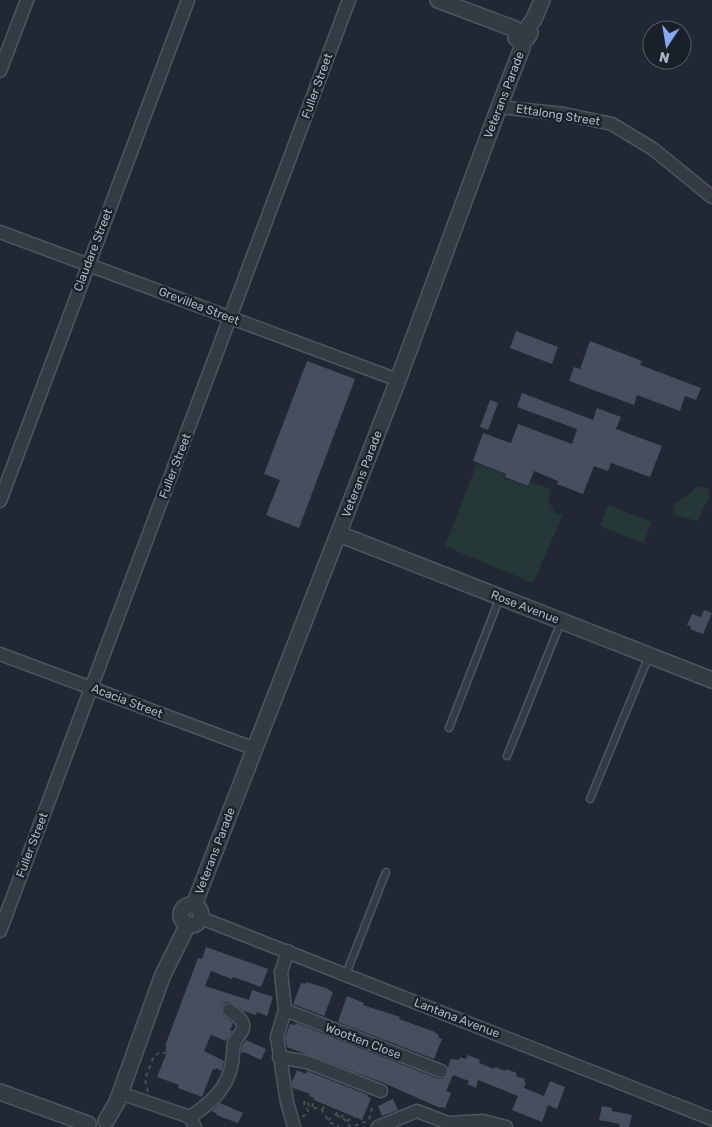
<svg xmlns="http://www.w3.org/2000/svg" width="712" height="1127" viewBox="0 0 712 1127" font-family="Rubik,sans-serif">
	<rect width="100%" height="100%" fill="#212834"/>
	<g fill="#263738">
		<path d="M477,464L505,474L504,478L528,487L530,482L552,489L548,499L554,512L563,515L533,583L445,546Z"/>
		<path d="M697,486L709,489V498L697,521L675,515L674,504L688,495Z"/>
		<path d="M608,505L652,522L643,543L600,526Z"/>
	</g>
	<g fill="#474f5e">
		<path d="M516,331L558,347L552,364L510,348Z"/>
		<path d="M590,341L642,361L640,365L701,388L696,400L685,396L680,411L637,395L634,405L569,381L574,367L580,369Z"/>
		<path d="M307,361L355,379L299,528L266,515L280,480L264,474Z"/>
		<path d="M522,393L593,420L597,408L621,417L616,429L662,446L650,477L611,463L608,471L594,466L583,494L557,484L558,481L534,471L528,486L505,477L506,474L473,461L483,433L511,443L518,424L572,444L577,429L517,407Z"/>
		<path d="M490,400L498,403L488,430L480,427Z"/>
		<path d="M704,610L712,613L703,634L690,629L691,627L687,625L692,614L701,617Z"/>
		<path d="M206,947L268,969L261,987L233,977L232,979L211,971L205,986L249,1000L252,990L273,997L267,1016L257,1012L256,1015L244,1011L230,1002H226L222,1006V1014L233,1023L230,1031H232L226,1041L211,1035L204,1051L224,1061L222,1071L216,1068L215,1070L213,1069L202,1097L178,1088L179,1085L157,1077L167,1052L165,1051L167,1047L165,1046L198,958L202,959Z"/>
		<path d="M306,982L329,989L328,990L333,992L324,1016L293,1004L301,983L305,984Z"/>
		<path d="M347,996L364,1003L363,1005L400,1017L399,1019L435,1032V1033L439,1035L438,1037L442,1039L434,1059L338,1022Z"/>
		<path d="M296,1023L439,1079H443L448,1074V1067L451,1059L459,1060L460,1057L466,1059L468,1055L480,1060L479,1063L494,1069L495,1067L505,1071L506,1069L517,1073L516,1076L525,1079L524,1081L526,1082L524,1088L544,1096L550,1081L565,1087L557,1109L548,1105L542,1122L512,1110L518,1096L478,1080L476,1088L467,1084L469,1081L453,1075L446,1091L451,1093L445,1108L440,1107V1108L384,1083L287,1047L285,1038L287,1033L290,1024L295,1025Z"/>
		<path d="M246,1040L266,1049L261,1060L244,1052L243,1053L241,1052L242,1045Z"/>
		<path d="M297,1070L306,1074L307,1071L368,1095L367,1096L371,1098L362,1120L314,1100V1098L309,1096L310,1094L293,1088L292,1082Z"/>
		<path d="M393,1099L398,1110L382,1116L378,1106Z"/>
		<path d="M220,1103L243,1113L238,1123L216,1115L217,1114L212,1111Z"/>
		<path d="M602,1106L612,1108V1111L632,1115L629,1127H619L620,1124L599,1120Z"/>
	</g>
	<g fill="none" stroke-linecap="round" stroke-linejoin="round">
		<defs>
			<g id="service">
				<path d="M449,728L500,597"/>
				<path d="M507,756L561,622"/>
				<path d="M590,799L649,656"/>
				<path d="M346,974L386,872"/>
			</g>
			<g id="minor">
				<path d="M0,71L27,0"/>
				<path d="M499,107L564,114L612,124L653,149L712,197"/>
				<path d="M0,232L398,380"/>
				<path d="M0,501L188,0"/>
				<path d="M0,654L255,749"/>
				<path d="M201,918L712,1119"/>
				<path d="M0,931L349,0"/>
				<path d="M288,951L281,972L285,1010L277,1037L287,1102L294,1127"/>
				<path d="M285,1010L441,1071"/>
				<path d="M279,1057L307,1062L381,1091"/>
				<path d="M120,1093L190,1117L195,1127"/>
				<path d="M190,1117C210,1104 228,1088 232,1063C233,1057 233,1050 234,1043C235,1039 238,1037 240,1034C249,1022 237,1016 229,1010"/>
				<path d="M378,1127L417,1111L448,1123L483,1121L506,1127"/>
			</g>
			<g id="tertiary">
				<path d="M438,0L515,29"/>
				<path d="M528,27L534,19L542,0"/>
				<path d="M516,38L520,40L527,38L530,33L528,27"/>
				<path d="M339,534L712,680"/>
				<path d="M194,905L398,380L499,107L522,48L523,40"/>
				<circle cx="191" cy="915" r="10"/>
				<path d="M0,1092L88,1124"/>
				<path d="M106,1121L117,1102L162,977L188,924"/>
			</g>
		</defs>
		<use href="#service" stroke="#4f5560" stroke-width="9"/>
		<use href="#minor" stroke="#4f5560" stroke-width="15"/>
		<use href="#tertiary" stroke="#4f5560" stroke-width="18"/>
		<g stroke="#425255" stroke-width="2" stroke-dasharray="4 4" stroke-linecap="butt">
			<path d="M148,1092L145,1079L154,1056L159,1053H166L189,1062"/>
			<path d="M312,1107L314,1100"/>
			<path d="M322,1110L325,1105"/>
			<path d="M336,1115L347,1121L349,1126L352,1127L369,1120L372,1108"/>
			<path d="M302,1117L307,1114L308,1111L304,1103L305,1101H307L309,1106L322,1110L329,1122L339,1127"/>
			<path d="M341,1118L346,1111"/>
			<path d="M328,1120L337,1113L335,1109"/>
			<path d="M347,1121L355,1117"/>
		</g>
		<use href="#service" stroke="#343b45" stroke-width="6"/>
		<use href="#minor" stroke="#343b45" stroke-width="12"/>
		<use href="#tertiary" stroke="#343b45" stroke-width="15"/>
	</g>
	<g text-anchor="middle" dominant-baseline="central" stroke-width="4.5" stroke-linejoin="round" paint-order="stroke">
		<g font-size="12" fill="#aeb5c2" stroke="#1a202a">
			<text transform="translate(317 86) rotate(-70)">Fuller Street</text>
			<text transform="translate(504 95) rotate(-69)">Veterans Parade</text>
			<text transform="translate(558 115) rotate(9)">Ettalong Street</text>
			<text transform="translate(93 250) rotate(-69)">Claudare Street</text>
			<text transform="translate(199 306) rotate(21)">Grevillea Street</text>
			<text transform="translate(175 466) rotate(-69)">Fuller Street</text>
			<text transform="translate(362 474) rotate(-69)">Veterans Parade</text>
			<text transform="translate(525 607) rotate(21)">Rose Avenue</text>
			<text transform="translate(127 701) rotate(21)">Acacia Street</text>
			<text transform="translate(32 845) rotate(-69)">Fuller Street</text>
			<text transform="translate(215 851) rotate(-69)">Veterans Parade</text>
			<text transform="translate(457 1018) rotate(21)">Lantana Avenue</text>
			<text transform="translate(363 1041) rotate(21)">Wootten Close</text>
		</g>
	</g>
	<g transform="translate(667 45) rotate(192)"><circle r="24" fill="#1a202a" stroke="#555c67"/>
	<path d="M0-4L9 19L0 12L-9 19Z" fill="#87aaee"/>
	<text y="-8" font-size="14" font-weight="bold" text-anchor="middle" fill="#aeb5c2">N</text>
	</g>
</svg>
